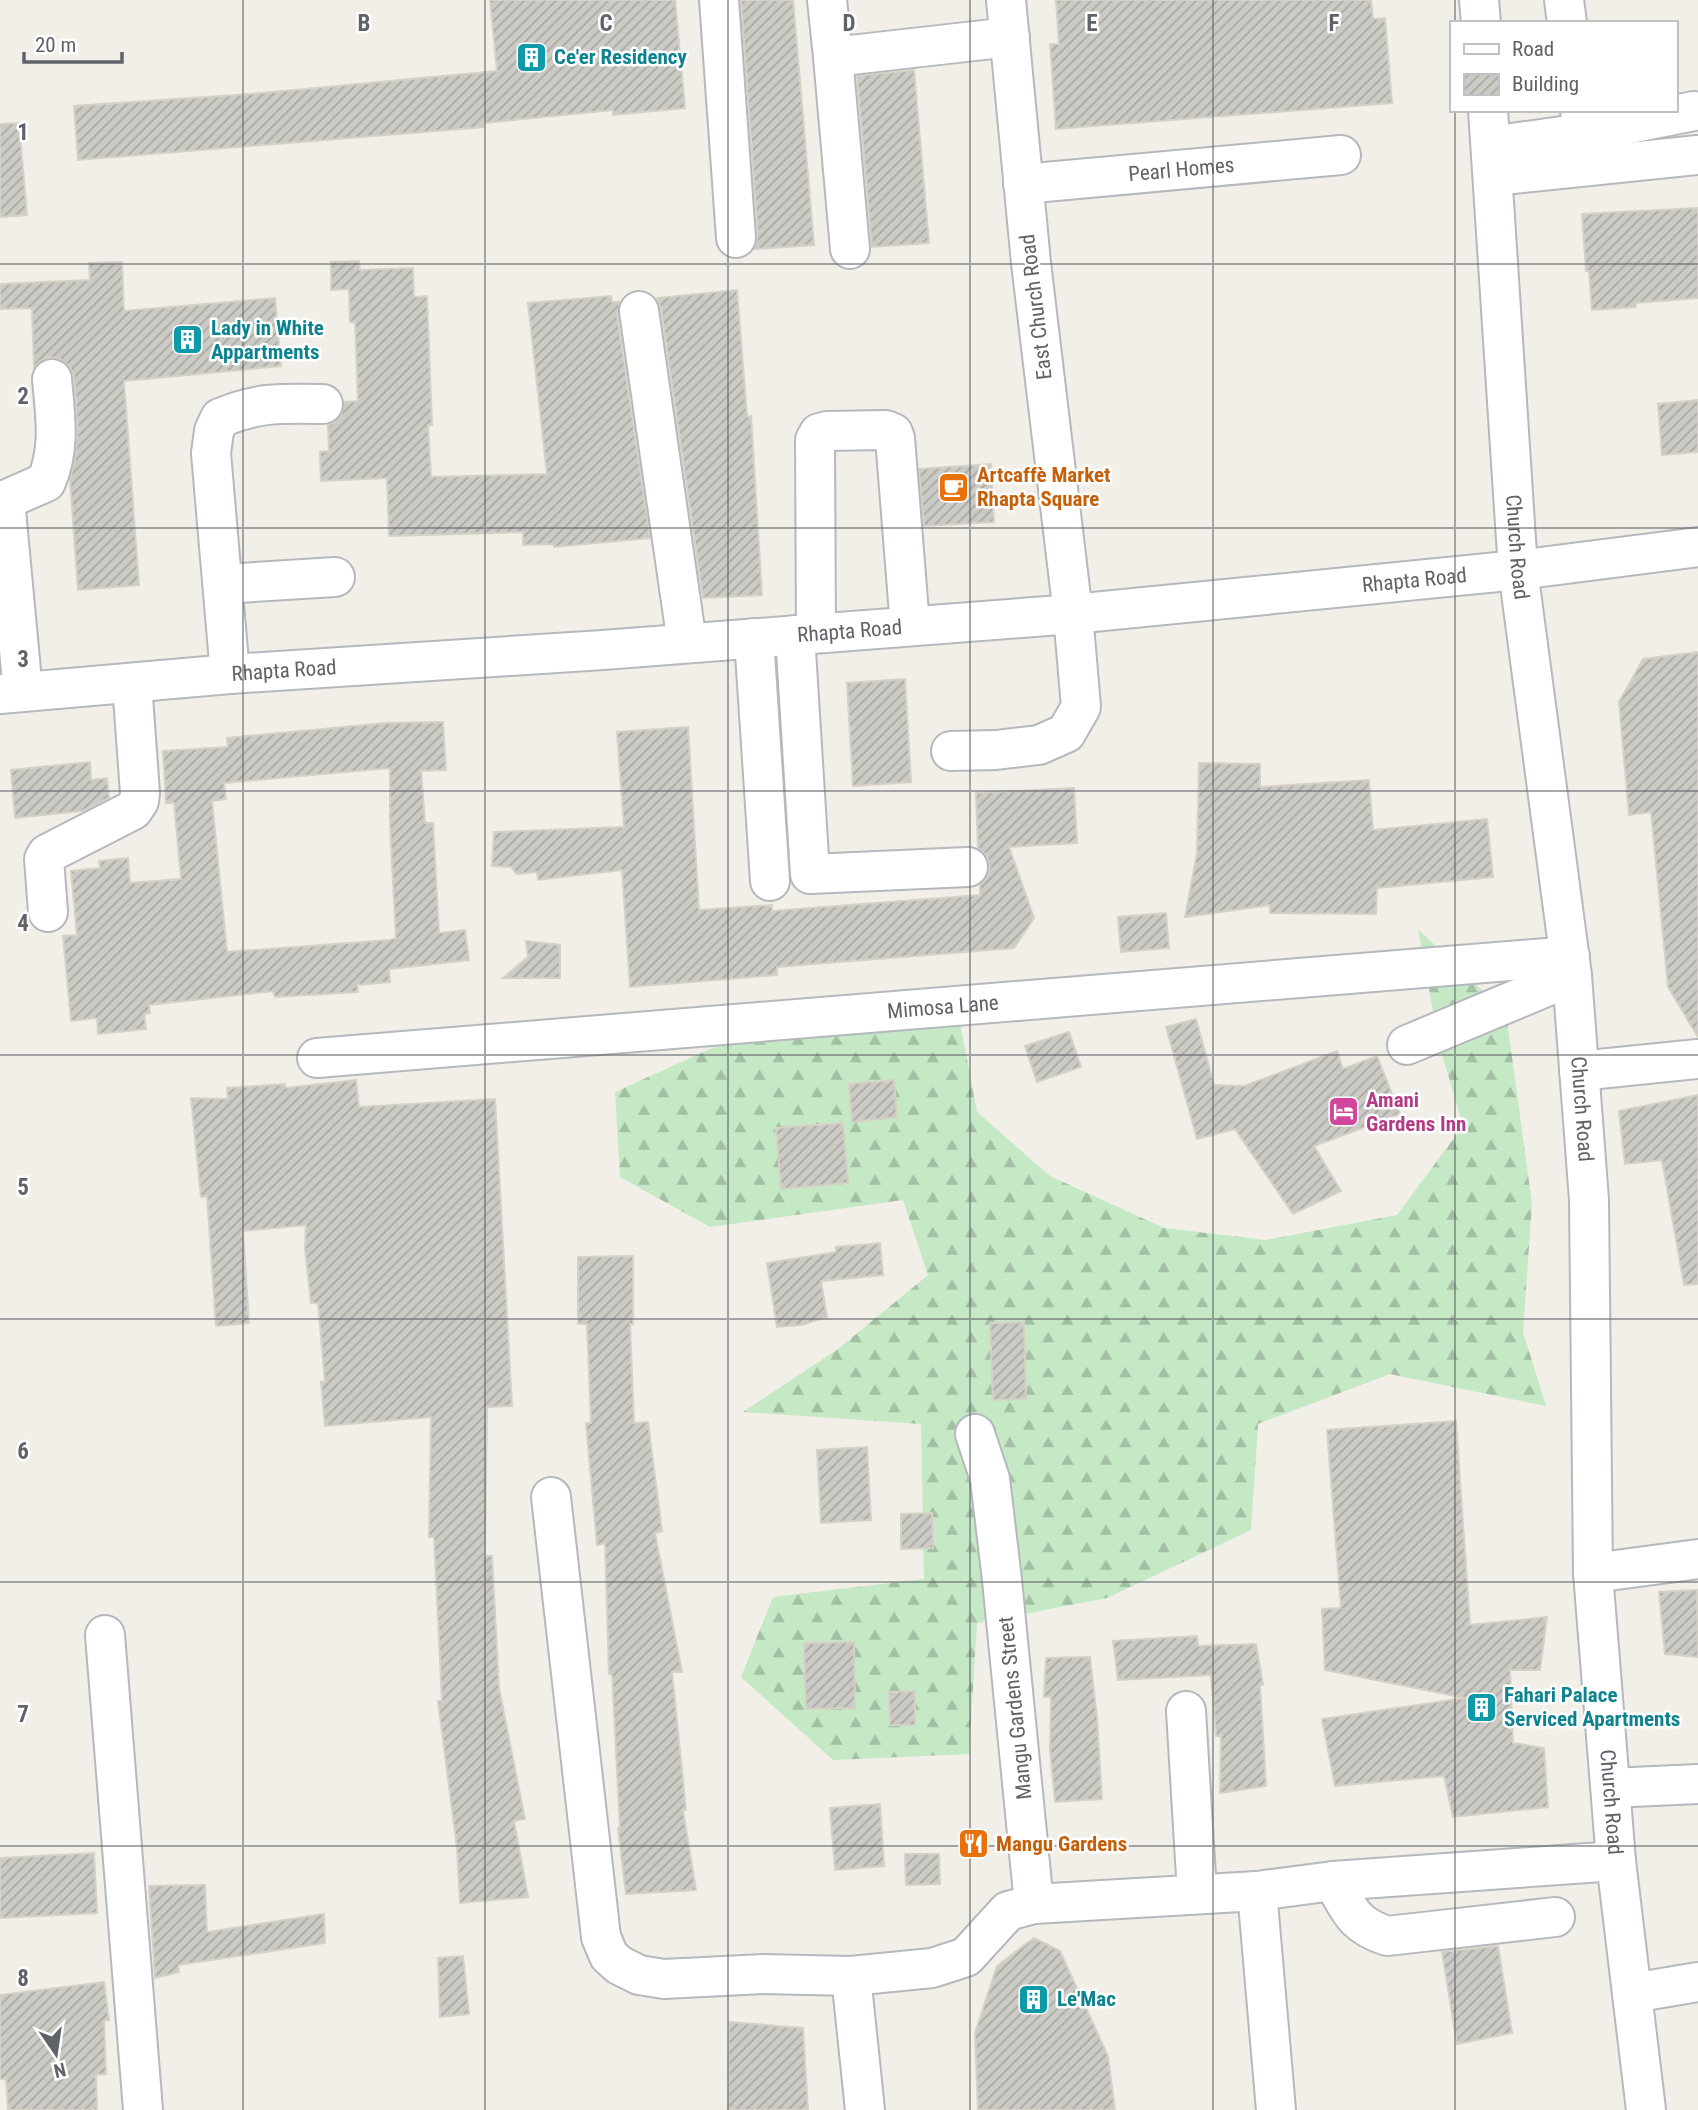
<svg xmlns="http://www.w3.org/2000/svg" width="1698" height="2110" viewBox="0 0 1698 2110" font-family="'Roboto Condensed',sans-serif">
	<defs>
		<pattern id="forest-firs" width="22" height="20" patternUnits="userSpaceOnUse" patternTransform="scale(1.75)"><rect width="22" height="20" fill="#c5e8c5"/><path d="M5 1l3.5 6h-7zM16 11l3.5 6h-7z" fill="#a3c0a4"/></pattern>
		<pattern id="building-hatch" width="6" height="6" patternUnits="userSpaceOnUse" patternTransform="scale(1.75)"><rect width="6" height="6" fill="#cccac5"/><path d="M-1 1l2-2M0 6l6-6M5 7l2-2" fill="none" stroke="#a9a8a4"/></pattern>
	</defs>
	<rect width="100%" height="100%" fill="#f1efe8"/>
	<path fill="url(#forest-firs)" d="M1418,929L1506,1013L1532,1204L1523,1332L1546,1406L1390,1374L1258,1424L1251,1530L1107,1598L977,1623L969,1754L833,1760L741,1677L773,1597L924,1579L921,1424L743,1412L838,1349L928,1275L903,1200L710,1227L620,1177L615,1092L719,1045L955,996L977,1112L1050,1176L1164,1228L1266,1240L1397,1215L1463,1126L1439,1044Z"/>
	<g fill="url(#building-hatch)" stroke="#d6d1c6" stroke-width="2" fill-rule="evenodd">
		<path d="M490,0H675L685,108L613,115V110L484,123V127L78,160L74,106L251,94L497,71Z"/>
		<path d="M741,0H793L814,245L754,249L758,236Z"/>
		<path d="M1056,0H1371L1373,19L1385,18L1392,103L1056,129L1050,44H1059Z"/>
		<path d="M914,70L929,243L872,247L857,76Z"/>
		<path d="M19,123L27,215L0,217V124Z"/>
		<path d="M1698,208V298L1635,303L1636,307L1592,310L1589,271H1586L1582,214Z"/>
		<path d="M359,261L360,270L413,268L414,297L427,296L432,425H428L431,477L547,474L528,303L611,296L612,302H620L617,314L650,538L554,547V544L523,545V532L389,536L387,478L321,481L320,452L329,451L328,425L334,423L341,416L344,402L358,401L355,322H350L349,289L331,290V262Z"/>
		<path d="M122,262L124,311L275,298L281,366L124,381L139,585L78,590L70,480L75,459L78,432L74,376L69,366L60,359L49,357L40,361L34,367L32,308L0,309V284L90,280L89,263Z"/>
		<path d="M737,290L747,417L751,416L762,595L703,598L661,308L657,298Z"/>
		<path d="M1698,400V452L1662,455L1658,404Z"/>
		<path d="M991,464L994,522L924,526L919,469Z"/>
		<path d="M1698,652V1037L1668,987L1651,812L1629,815L1619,702L1643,659Z"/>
		<path d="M905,679L911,782L853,786L847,683Z"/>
		<path d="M443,722L446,770L421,771L425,823H433L439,933L465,930L469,960L389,969L390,982L357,985L358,992L275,997L273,991L149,1005L150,1013L144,1014L146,1029L98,1034L97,1018L71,1021L63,936L77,935L71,871L100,868L99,861L128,858L130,883L181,879L174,803H166L163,751L228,747L227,738L386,723ZM390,768V826L396,938L390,940L227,952L212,801L226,799L224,783Z"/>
		<path d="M688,727L699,910L772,905V911L980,895V885L987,878L990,867L987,856L978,848L976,793L1074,788L1077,843L1009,847L1034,918L1014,948L777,967V975L630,987L622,870L538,880L537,872L517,874L511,867L492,866L494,832L624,827L617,732Z"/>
		<path d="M90,762L91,780L107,778L109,798L82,811L15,818L11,770Z"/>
		<path d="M1199,763L1260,764V787L1369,780L1373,830L1487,819L1493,877L1377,888L1376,914L1270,913V905L1185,917L1197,853Z"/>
		<path d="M1166,913L1169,948L1121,952L1118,917Z"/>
		<path d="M526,941L560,945V978H503L528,957Z"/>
		<path d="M1196,1019L1214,1085L1244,1086L1337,1051L1343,1069L1377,1056L1400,1114L1314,1146L1341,1191L1293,1214L1235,1129L1197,1139L1166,1027Z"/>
		<path d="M1069,1032L1081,1067L1037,1082L1025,1046Z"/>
		<path d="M356,1080L359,1107L495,1099L512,1406L487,1407L485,1556H492L499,1688L525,1819L514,1821L528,1897L460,1903L457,1848L438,1701H442L434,1537H429L431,1417L325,1426L321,1382H325L318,1303H311L305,1249L306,1225L243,1231L249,1323L216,1326L207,1196L201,1197L191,1098L228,1099L227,1088L285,1084V1088Z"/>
		<path d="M894,1080L897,1117L852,1122L849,1084Z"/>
		<path d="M1698,1095V1284L1684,1285L1662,1160L1625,1164L1619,1111Z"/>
		<path d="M843,1123L848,1183L781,1189L776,1128Z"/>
		<path d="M880,1243L883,1275L821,1281L827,1317L802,1325L777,1327L767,1263L836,1252V1247Z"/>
		<path d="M633,1256V1324H630L634,1423L648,1422L662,1531L655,1533L682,1672H672L686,1810H683L696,1890L626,1894L618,1828H620L612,1674H609L605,1543L597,1545L586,1423H591L587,1324H578V1257Z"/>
		<path d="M1024,1322L1026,1399L993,1400L990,1323Z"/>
		<path d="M1456,1421L1470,1625L1547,1617L1540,1670H1510L1513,1743L1544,1748L1548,1807L1453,1817L1444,1776L1335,1786L1322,1719L1465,1698L1325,1670L1322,1609L1341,1608L1327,1430Z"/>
		<path d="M867,1447L871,1520L821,1523L817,1450Z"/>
		<path d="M932,1513L933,1548L901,1549V1514Z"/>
		<path d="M1697,1590L1698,1657L1665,1654L1659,1592Z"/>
		<path d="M1197,1636L1198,1646L1256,1644L1263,1685H1260L1266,1786L1220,1793L1221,1736H1216L1211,1675L1118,1680L1113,1641Z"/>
		<path d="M854,1642L855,1708L806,1709L804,1643Z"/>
		<path d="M1090,1657L1097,1718L1102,1799L1055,1802L1050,1750L1051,1697H1044L1046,1658Z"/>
		<path d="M915,1691V1725H890L889,1692Z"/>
		<path d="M880,1804L884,1866L835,1870L830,1808Z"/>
		<path d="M94,1853L97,1913L0,1918V1858Z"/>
		<path d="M905,1854H939L940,1884L906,1885Z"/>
		<path d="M205,1885L207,1932L324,1914L325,1943L178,1965L179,1972L155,1978L149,1886Z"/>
		<path d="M1034,1938L1060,1951L1108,2056L1115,2110H978L975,2033L997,1966Z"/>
		<path d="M1498,1946L1512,2033L1457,2044L1442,1952Z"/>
		<path d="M463,1956L469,2014L440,2017L438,1958Z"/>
		<path d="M104,1982L109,2020H104L106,2074L96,2075L97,2110H8L6,2079H0V1995Z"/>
		<path d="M729,2022L803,2028L808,2110H728Z"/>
	</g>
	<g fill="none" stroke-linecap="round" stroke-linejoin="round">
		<defs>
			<g id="minor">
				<path d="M719,0L736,238"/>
				<path d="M827,0L833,57"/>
				<path d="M1479,0L1481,23"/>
				<path d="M1564,0L1567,23"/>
				<path id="s1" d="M1488,110L1518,570L1572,976L1589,1200L1593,1573L1616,1861L1646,2110"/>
				<path d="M1583,133L1694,111"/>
				<path d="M1491,146L1583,133L1580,110"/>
				<path d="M1493,176L1698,155"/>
				<path id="s2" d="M1023,184L1341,155"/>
				<path d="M850,249L833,57L1010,37"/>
				<path d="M639,311L687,643"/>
				<path d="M0,500H5L23,692"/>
				<path d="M5,500L46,482C61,448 55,414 52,379"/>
				<path d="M223,584L335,577"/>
				<path d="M816,633L815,440L819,433L827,431L886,430L893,433L895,438L910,626"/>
				<path d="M795,635L810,874L968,867"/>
				<path d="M754,638L770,881"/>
				<path d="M230,674L211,453L214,431L220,418C258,402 282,403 323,404"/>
				<path id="s3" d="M0,694L230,674L603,650L1073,614L1518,570L1698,547"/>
				<path d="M951,751L996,750L1039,745L1066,733L1081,707L1073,614L1031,263L1006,0"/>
				<path d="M48,912L44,859L47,854L133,810L139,801L140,793L132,683"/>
				<path d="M1407,1045L1572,976"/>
				<path id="s4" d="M317,1058L1570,956"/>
				<path d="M1579,1071L1698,1059"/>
				<path d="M551,1497L601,1937L609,1956L619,1965L639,1975L664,1979L764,1974L851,1976L932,1968L966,1957L1008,1911L1034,1904L1002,1580L990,1479L975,1434"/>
				<path d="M1593,1573L1698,1559"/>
				<path d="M105,1635L143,2110"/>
				<path d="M1186,1711L1197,1893"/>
				<path d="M1611,1788L1698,1784"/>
				<path d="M1333,1881C1350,1910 1352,1924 1387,1936L1555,1917"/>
				<path d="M1257,1891L1276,2110"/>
				<path d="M1034,1904L1257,1891L1333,1881L1616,1861"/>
				<path d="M851,1976L865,2110"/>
				<path d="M1632,1993L1698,1982"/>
			</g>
		</defs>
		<use href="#minor" stroke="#b5b8bc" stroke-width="42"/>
		<use href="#minor" stroke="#fff" stroke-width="38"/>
	</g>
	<path fill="none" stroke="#5f6368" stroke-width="2" stroke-opacity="0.55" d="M243,0V2110M485,0V2110M728,0V2110M970,0V2110M1213,0V2110M1455,0V23M1455,110V2110M0,264H1698M0,528H1698M0,791H1698M0,1055H1698M0,1319H1698M0,1582H1698M0,1846H1698"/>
	<defs>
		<symbol id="building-square" viewBox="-11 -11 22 22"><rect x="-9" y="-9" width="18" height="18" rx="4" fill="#0f9aa8" stroke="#fff"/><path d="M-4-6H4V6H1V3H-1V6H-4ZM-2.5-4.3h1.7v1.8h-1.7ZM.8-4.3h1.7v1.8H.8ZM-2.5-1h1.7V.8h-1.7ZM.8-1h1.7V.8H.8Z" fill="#fff"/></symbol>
		<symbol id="cafe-square" viewBox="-11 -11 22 22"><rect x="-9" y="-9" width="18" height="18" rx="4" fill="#e8710a" stroke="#fff"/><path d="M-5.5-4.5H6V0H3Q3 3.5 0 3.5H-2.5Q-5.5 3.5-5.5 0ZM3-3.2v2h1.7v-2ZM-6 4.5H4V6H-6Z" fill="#fff"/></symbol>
		<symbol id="hotel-square" viewBox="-11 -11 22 22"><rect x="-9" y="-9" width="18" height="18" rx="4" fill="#d1479c" stroke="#fff"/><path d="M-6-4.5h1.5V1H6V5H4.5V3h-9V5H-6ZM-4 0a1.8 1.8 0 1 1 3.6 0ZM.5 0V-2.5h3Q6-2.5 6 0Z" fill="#fff"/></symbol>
		<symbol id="restaurant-square" viewBox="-11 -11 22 22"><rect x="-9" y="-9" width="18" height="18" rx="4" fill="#e8710a" stroke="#fff"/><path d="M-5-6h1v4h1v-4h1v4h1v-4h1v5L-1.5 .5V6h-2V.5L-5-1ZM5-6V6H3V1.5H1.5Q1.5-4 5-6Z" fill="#fff"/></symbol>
	</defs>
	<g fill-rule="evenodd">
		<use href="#building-square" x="514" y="40" width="35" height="35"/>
		<use href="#building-square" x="170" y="322" width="35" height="35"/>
		<use href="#cafe-square" x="936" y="470" width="35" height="35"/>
		<use href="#hotel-square" x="1326" y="1094" width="35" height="35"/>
		<use href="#building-square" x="1464" y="1690" width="35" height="35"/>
		<use href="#restaurant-square" x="956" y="1826" width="35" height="35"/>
		<use href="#building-square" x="1016" y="1982" width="35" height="35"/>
	</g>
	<g text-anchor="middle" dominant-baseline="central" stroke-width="5" stroke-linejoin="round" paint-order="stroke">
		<g font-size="21" font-weight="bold" fill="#0d838f" stroke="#fff" text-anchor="start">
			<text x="554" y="57">Ce'er Residency</text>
			<text x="211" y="328">Lady in White<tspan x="211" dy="24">Appartments</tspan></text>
			<text x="1504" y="1695">Fahari Palace<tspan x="1504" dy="24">Serviced Apartments</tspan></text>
			<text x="1057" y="1999">Le'Mac</text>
		</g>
		<g font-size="21" fill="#5f6368" stroke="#fff">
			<text stroke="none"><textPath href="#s2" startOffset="159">Pearl Homes</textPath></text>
			<text transform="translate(1036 307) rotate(-97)">East Church Road</text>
			<text stroke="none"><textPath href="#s1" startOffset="438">Church Road</textPath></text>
			<text stroke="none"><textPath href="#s3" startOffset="1419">Rhapta Road</textPath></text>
			<text stroke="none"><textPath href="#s3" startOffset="852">Rhapta Road</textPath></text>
			<text stroke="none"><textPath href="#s3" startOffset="285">Rhapta Road</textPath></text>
			<text stroke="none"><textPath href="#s4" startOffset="628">Mimosa Lane</textPath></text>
			<text stroke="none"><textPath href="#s1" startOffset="1004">Church Road</textPath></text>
			<text transform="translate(1015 1708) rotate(-96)">Mangu Gardens Street</text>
			<text stroke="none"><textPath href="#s1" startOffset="1698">Church Road</textPath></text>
		</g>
		<g font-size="21" font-weight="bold" fill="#c56008" stroke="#fff" text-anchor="start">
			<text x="977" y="475">Artcaffè Market<tspan x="977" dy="24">Rhapta Square</tspan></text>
			<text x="996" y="1844">Mangu Gardens</text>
		</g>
		<g font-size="21" font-weight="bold" fill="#b23c85" stroke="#fff" text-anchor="start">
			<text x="1366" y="1100">Amani<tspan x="1366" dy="24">Gardens Inn</tspan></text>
		</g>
	</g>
	<g font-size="23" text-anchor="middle" font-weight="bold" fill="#5f6368" stroke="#fff" stroke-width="5" stroke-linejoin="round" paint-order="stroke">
		<text x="364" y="31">B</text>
		<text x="606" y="31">C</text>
		<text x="849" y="31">D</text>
		<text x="1092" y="31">E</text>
		<text x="1334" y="31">F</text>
		<text x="23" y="140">1</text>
		<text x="23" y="404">2</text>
		<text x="23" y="667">3</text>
		<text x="23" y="931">4</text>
		<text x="23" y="1195">5</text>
		<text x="23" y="1459">6</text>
		<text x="23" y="1722">7</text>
		<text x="23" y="1986">8</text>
	</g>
	<rect x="1450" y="21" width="228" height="91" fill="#ffffff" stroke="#bfc1c3" stroke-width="2"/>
	<rect x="1464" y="44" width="35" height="10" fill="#ffffff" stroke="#bfc1c3" stroke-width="2"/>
	<text x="1512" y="56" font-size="21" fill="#5f6368">Road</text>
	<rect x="1464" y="74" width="35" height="21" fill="url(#building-hatch)" stroke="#bfc1c3" stroke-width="2"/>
	<text x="1512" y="91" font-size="21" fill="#5f6368">Building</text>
	<g transform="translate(56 2054) rotate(167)" stroke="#ffffff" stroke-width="5" paint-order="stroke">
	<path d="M0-5L12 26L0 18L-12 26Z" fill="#5f6368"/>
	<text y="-10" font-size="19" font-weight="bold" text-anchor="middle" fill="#5f6368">N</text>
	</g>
	<path d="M24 52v10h98v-10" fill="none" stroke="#5f6368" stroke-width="3.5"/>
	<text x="35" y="52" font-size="21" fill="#5f6368" stroke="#ffffff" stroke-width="5" paint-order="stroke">20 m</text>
</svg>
